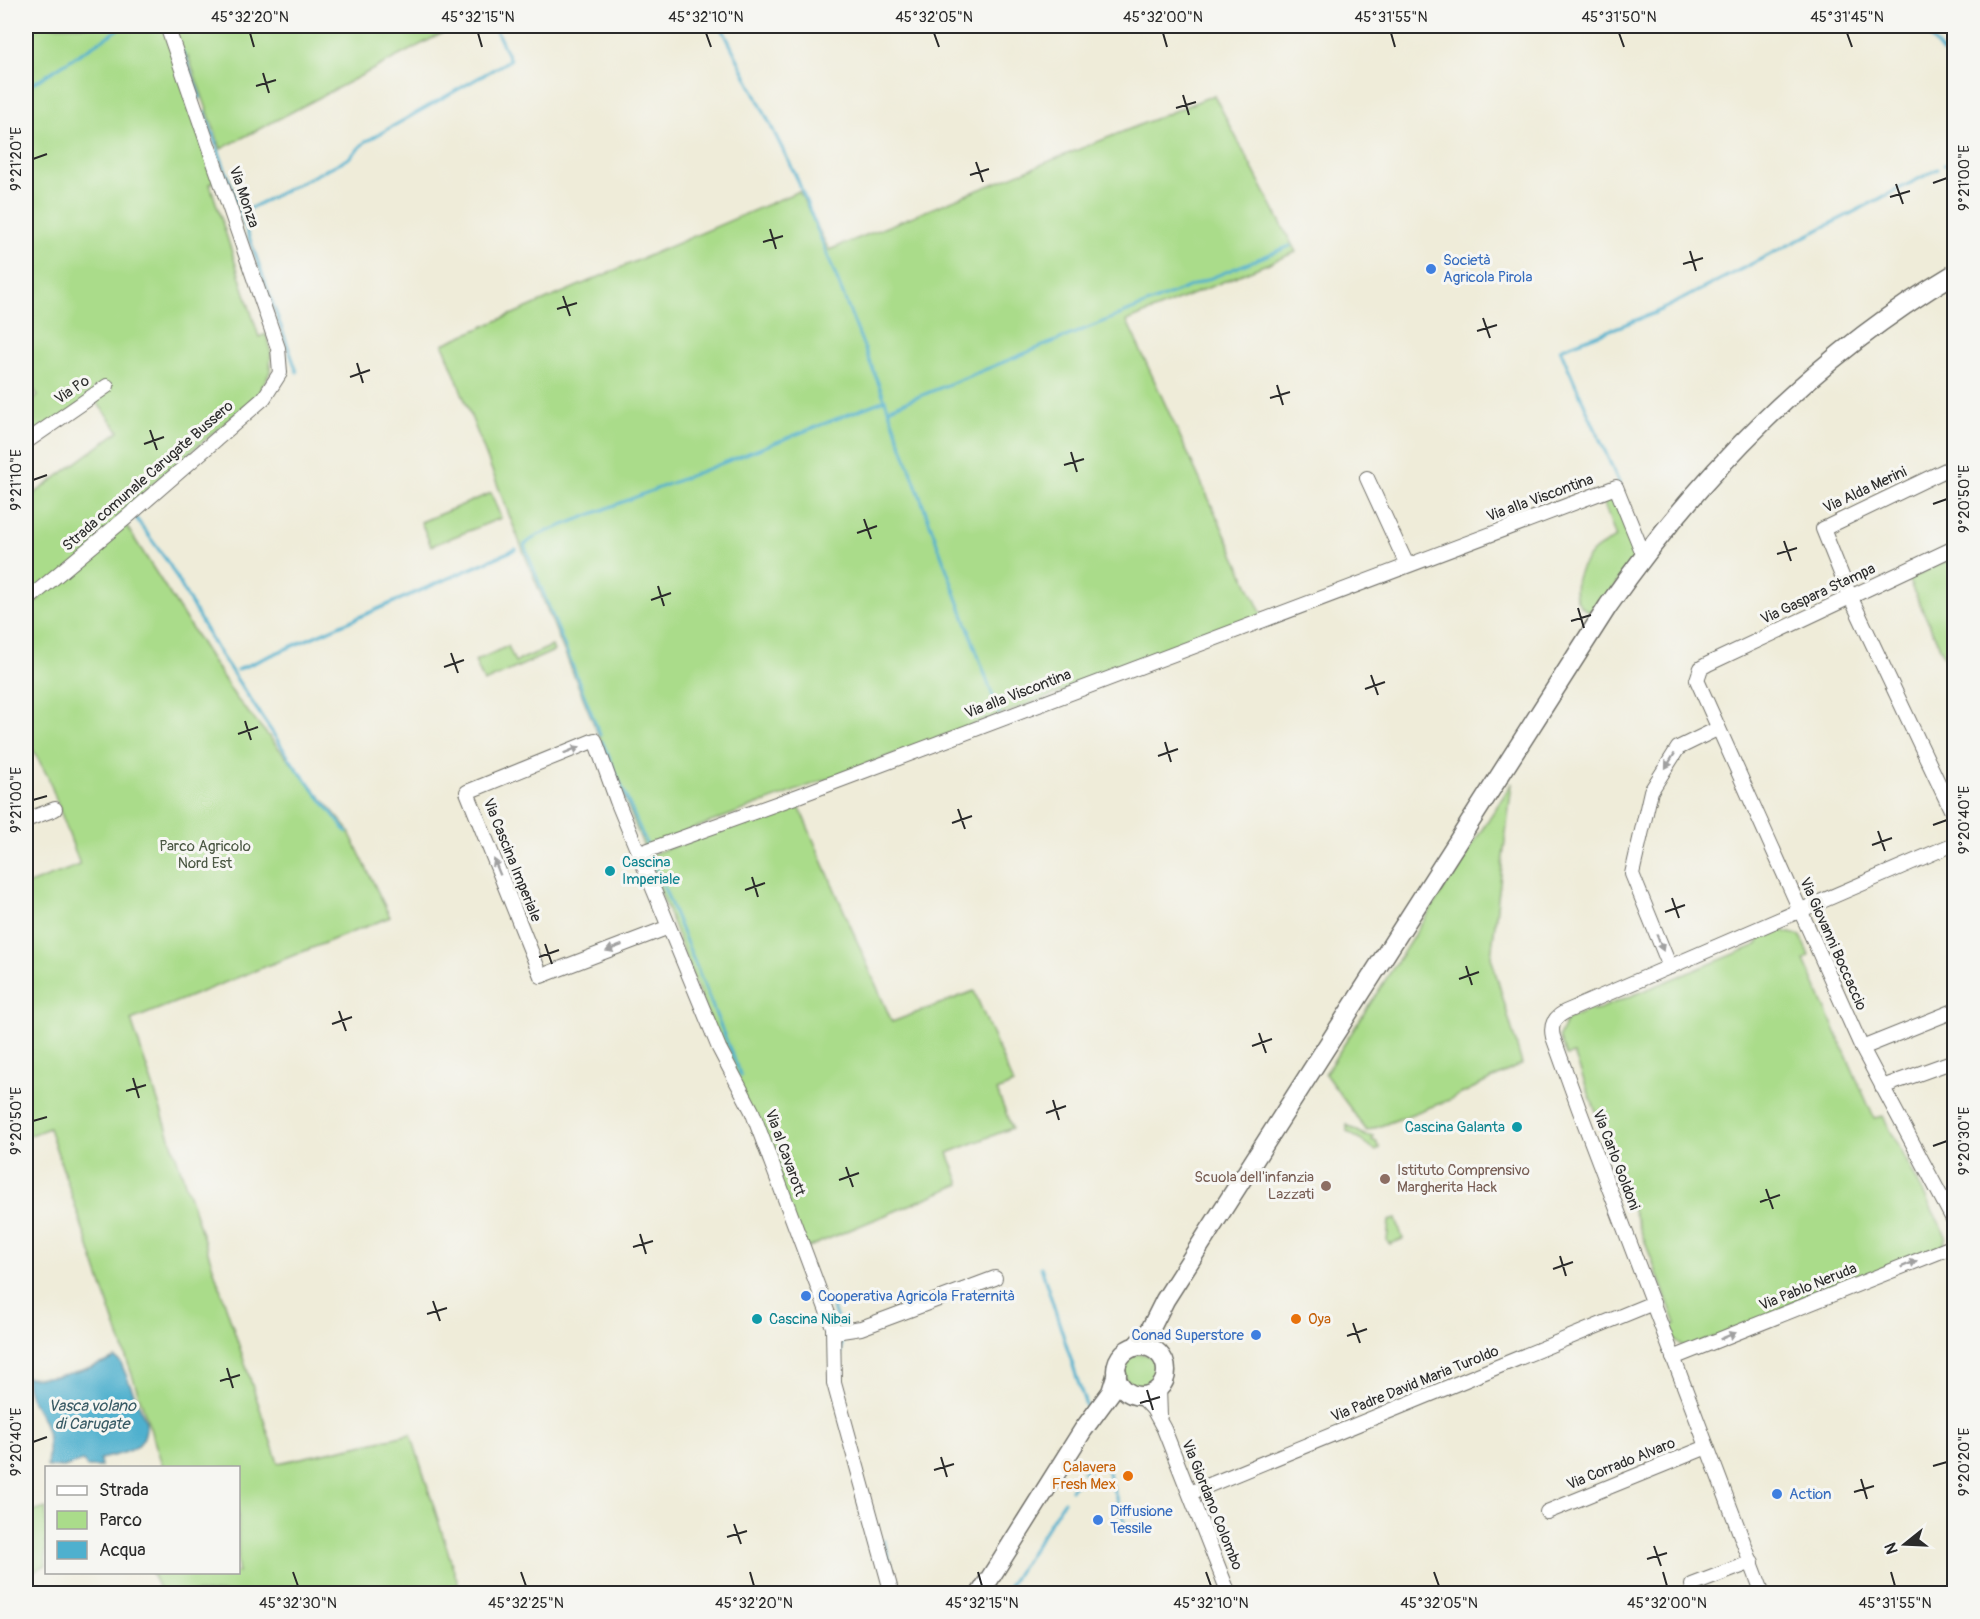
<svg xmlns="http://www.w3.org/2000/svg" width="1980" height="1619" viewBox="0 0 1980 1619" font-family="Pangolin,sans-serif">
	<rect width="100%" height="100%" fill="#f6f6f2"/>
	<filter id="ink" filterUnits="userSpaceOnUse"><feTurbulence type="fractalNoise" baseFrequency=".0167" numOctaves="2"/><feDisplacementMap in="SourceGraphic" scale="12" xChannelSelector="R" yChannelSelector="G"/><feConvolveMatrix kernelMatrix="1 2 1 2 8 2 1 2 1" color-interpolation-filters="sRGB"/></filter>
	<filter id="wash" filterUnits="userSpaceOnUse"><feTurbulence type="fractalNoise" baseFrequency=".008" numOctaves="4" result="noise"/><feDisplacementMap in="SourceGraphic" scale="24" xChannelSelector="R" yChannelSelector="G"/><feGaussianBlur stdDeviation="1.35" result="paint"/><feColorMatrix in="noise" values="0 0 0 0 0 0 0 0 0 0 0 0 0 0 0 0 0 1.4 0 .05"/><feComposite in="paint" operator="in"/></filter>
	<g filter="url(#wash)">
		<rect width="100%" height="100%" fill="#efecd9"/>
		<g fill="#aadc8a" stroke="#6a845a" stroke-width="1.5">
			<path d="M26,26H456L221,149L188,56L182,59L218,179L210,184L259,337L266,334L271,353L270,372L258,395L156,481L120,516L236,698L347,828L390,917L131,1020L278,1463L411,1434L461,1593H161L152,1573L238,1572V1468L163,1467L49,1128L26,1137V885L80,865L48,777L26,737V611L40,598L26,579V500L119,431L92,396L26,442V406L38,396L26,378Z"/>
			<path d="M1214,95L1296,252L1127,321L1263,617L644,847L520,543L443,344L799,191L829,250Z"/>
			<path d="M1616,490L1638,552L1597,612L1587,611C1565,597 1578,568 1592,553C1598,546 1608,542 1616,538L1601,495Z"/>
			<path d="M491,493L501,518L431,546L421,522Z"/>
			<path d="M1948,560L1954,573V677L1908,579Z"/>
			<path d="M508,646L515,662L552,646L554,651L484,682L475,661Z"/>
			<path d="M1512,783L1491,957L1522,1064L1449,1100L1367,1131L1325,1074Z"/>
			<path d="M797,802L892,1022L974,991L1013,1084L997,1091L1012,1128L948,1153L960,1184L804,1249L706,1011L647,856Z"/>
			<path d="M1780,930L1801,936L1809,956L1804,960L1874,1118L1883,1116L1946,1236L1943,1246L1686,1348L1674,1340L1670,1326L1676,1324L1574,1054L1566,1056L1559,1037L1567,1019L1590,1010L1594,1011L1757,945L1760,938Z"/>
			<path d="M1347,1125L1366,1136H1374L1372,1140L1377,1142L1380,1149L1376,1151L1347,1131Z"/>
			<path d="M1396,1219L1403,1239L1390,1244L1387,1241L1389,1221Z"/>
			<circle cx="1141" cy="1371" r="17"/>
			<path d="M46,1508V1565L26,1575V1514Z"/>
		</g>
		<path fill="#4fb0ce" stroke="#3d6e7c" stroke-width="1.5" d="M115,1358L121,1363L146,1422C148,1451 122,1454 100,1459L101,1467H87L83,1461L64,1467H47C48,1453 50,1439 45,1425C38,1407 25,1396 26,1377C56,1380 87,1370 115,1358Z"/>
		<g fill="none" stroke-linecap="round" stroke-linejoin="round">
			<g stroke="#4fb0ce" stroke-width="3">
				<path d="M721,26L796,176L885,400"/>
				<path d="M1922,26L1943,53L1954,46"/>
				<path d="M183,52L200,98"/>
				<path d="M26,88L124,26"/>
				<path d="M205,113L297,372"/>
				<path d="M1944,165L1954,160"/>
				<path d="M241,213L349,158L365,142L510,60L494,26"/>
				<path d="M888,409L1290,246"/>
				<path d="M1619,483L1560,349L1655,313L1938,169"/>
				<path d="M136,518L169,564L216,648L294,765L347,832"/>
				<path d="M237,670L516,549"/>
				<path d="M600,735L524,545L538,535L885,400L999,713"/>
				<path d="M602,741L646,843"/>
				<path d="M652,858L741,1076"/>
				<path d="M1041,1267L1086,1406"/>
				<path d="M832,1306L838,1321"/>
				<path d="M840,1357L842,1338"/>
				<path d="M1083,1472L1105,1463L1126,1528"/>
				<path d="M1071,1490L1077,1481"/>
				<path d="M884,1541L899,1594"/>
				<path d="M1004,1594L1064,1501"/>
			</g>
		</g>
	</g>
	<g filter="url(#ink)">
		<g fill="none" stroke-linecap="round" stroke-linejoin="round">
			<defs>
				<g id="minor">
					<path d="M26,442L107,386"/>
					<path d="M1954,466L1823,529L1850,596L1954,816"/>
					<path d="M1367,478L1407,565"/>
					<path d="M1954,548L1708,664L1701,668L1697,680L1862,1048L1954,1221"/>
					<path d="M26,601L127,517L264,398L280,373L278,348L167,26"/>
					<path d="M26,820L55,809"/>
					<path d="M640,853L798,796L1616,487L1644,556"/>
					<path d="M669,927L541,976L467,792L595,740L617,801L719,1048L752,1111L833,1327L834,1383L892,1594"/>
					<path d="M1670,967L1632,874L1651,791L1678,748L1717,729"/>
					<path d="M1862,1048L1954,1011"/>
					<path d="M1882,1087L1954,1061"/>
					<path d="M835,1332L861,1328L995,1278"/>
					<path d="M1673,1358L1954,1246"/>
					<path d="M1159,1388L1160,1416"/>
					<path d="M1141,1396L1153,1409L1164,1429L1229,1594"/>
					<path d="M1190,1493L1653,1303"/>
					<path d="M1547,1512L1707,1447"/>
					<path d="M1692,1585L1752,1562"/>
					<path d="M1763,1594L1579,1109L1553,1037C1550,1025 1554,1018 1565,1012L1954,844"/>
				</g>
				<g id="major">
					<circle cx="1141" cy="1371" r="25"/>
					<path d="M1135,1347L1150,1330L1165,1300L1608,606C1700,474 1816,356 1954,274"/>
					<path d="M980,1594L1083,1430L1111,1392L1117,1373"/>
				</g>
			</defs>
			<use href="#minor" stroke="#706f68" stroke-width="16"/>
			<use href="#major" stroke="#706f68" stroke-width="21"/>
			<use href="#minor" stroke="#fff" stroke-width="14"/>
			<use href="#major" stroke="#fff" stroke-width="18"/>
		</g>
		<defs><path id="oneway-solid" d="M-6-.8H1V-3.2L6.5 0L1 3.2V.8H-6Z" transform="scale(1.5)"/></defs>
		<g fill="#a0a0a0">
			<use href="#oneway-solid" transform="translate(572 750) rotate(-22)"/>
			<use href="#oneway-solid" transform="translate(1670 761) rotate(122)"/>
			<use href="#oneway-solid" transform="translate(497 867) rotate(-112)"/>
			<use href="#oneway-solid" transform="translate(1660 943) rotate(68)"/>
			<use href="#oneway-solid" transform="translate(614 948) rotate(159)"/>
			<use href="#oneway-solid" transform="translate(1909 1264) rotate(-22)"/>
			<use href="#oneway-solid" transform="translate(1728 1336) rotate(-22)"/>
		</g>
	</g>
	<path fill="none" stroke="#2b2b2b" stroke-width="2" d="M250,33L254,47M478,33L482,47M706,33L711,47M934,33L939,47M1163,33L1167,47M1391,33L1395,47M1619,33L1624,47M1847,33L1852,47M263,73L269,93M256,86L276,80M1183,95L1189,115M1176,108L1196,102M33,159L47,154M976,162L983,182M970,175L989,169M1933,183L1947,178M1896,184L1903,204M1890,197L1910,191M770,229L776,249M763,242L783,236M1690,251L1696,271M1683,264L1703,258M563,296L570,316M557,309L577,303M1483,318L1490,338M1477,331L1497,325M357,363L363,383M350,377L370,370M1277,385L1283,405M1270,398L1290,392M150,430L157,450M144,444L164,437M1071,452L1077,472M1064,465L1084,459M33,480L47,475M1933,504L1947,499M864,519L871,539M857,533L877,526M1784,541L1791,561M1777,554L1797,548M658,586L664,606M651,600L671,593M1578,608L1584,628M1571,621L1591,615M451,653L458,673M444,667L464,660M1371,675L1378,695M1365,689L1385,682M245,721L251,740M238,734L258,727M1165,742L1171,762M1158,756L1178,749M33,800L47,796M958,809L965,829M952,823L972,816M1933,825L1947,820M1878,831L1885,851M1872,845L1892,838M752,877L758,897M745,890L765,883M1672,898L1679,918M1665,912L1685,905M545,944L552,964M539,957L559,950M1466,966L1472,985M1459,979L1479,972M339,1011L346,1031M332,1024L352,1017M1259,1033L1266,1053M1252,1046L1272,1039M133,1078L139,1098M126,1091L146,1085M1053,1100L1059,1120M1046,1113L1066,1106M33,1121L47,1117M1933,1146L1947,1141M846,1167L853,1187M839,1180L859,1173M1766,1189L1773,1209M1760,1202L1780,1195M640,1234L646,1254M633,1247L653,1241M1560,1256L1566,1276M1553,1269L1573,1262M433,1301L440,1321M427,1314L447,1308M1353,1323L1360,1343M1347,1336L1367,1329M227,1368L233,1388M220,1381L240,1375M1147,1390L1153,1410M1140,1403L1160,1397M33,1442L47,1437M941,1457L947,1477M1933,1466L1947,1462M934,1470L954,1464M1861,1479L1867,1499M1854,1492L1874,1486M734,1524L741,1544M727,1537L747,1531M1654,1546L1661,1566M1647,1559L1667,1553M293,1572L298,1586M521,1572L526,1586M750,1572L754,1586M978,1572L982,1586M1206,1572L1211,1586M1434,1572L1439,1586M1663,1572L1667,1586M1891,1572L1895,1586"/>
	<g fill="#3f7fe0" stroke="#f6f6f2" stroke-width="2">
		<circle cx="1431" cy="269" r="6"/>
		<circle cx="806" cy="1296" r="6"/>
		<circle cx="1256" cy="1335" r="6"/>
		<circle cx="1777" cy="1494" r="6"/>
		<circle cx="1098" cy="1520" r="6"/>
	</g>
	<g fill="#0f9aa8" stroke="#f6f6f2" stroke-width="2">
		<circle cx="610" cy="871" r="6"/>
		<circle cx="1517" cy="1127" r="6"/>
		<circle cx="757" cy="1319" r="6"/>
	</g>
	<g fill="#8d6e63" stroke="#f6f6f2" stroke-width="2">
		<circle cx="1385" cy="1179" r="6"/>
		<circle cx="1326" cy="1186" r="6"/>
	</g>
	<g fill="#e8710a" stroke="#f6f6f2" stroke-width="2">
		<circle cx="1296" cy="1319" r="6"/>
		<circle cx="1128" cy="1476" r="6"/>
	</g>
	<g text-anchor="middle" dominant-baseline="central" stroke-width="6" stroke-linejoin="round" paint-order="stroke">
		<g font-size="15" fill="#2b2b2b" stroke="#f6f6f2">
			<text transform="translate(244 197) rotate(71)">Via Monza</text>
			<text transform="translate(72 390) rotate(-34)">Via Po</text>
			<text transform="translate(148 476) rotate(-41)">Strada comunale Carugate Bussero</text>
			<text transform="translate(1865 490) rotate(-25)">Via Alda Merini</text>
			<text transform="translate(1540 498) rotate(-20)">Via alla Viscontina</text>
			<text transform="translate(1818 594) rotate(-25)">Via Gaspara Stampa</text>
			<text transform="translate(1018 694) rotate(-21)">Via alla Viscontina</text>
			<text transform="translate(512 860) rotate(68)">Via Cascina Imperiale</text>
			<text transform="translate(1833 944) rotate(66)">Via Giovanni Boccaccio</text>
			<text transform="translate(785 1153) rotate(70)">Via al Cavarott</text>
			<text transform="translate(1616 1160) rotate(69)">Via Carlo Goldoni</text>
			<text transform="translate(1808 1287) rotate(-22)">Via Pablo Neruda</text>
			<text transform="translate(1415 1384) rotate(-22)">Via Padre David Maria Turoldo</text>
			<text transform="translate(1621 1464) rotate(-22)">Via Corrado Alvaro</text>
			<text transform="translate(1212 1505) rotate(68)">Via Giordano Colombo</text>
		</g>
		<g font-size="15" fill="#366cbe" stroke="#f6f6f2" text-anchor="start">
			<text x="1443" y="260">Società<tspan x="1443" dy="17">Agricola Pirola</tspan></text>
			<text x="818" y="1296">Cooperativa Agricola Fraternità</text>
			<text x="1244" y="1335" text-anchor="end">Conad Superstore</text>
			<text x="1789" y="1494">Action</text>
			<text x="1110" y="1511">Diffusione<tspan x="1110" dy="17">Tessile</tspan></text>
		</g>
		<g font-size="15" fill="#4b5743" stroke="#f6f6f2">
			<text x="205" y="846">Parco Agricolo<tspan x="205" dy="17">Nord Est</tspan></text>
		</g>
		<g font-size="15" fill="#0d838f" stroke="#f6f6f2" text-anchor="start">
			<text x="622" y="862">Cascina<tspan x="622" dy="17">Imperiale</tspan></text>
			<text x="1505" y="1127" text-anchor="end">Cascina Galanta</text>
			<text x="769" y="1319">Cascina Nibai</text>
		</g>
		<g font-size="15" fill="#785e54" stroke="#f6f6f2" text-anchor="start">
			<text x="1397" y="1170">Istituto Comprensivo<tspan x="1397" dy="17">Margherita Hack</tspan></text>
			<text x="1314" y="1177" text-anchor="end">Scuola dell'infanzia<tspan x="1314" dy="17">Lazzati</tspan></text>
		</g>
		<g font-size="15" fill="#c56008" stroke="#f6f6f2" text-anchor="start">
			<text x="1308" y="1319">Oya</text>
			<text x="1116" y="1467" text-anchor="end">Calavera<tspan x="1116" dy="17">Fresh Mex</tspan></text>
		</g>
		<g font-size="16" font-style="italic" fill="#385a64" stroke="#f6f6f2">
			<text x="92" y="1406">Vasca volano<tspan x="92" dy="18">di Carugate</tspan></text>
		</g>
	</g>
	<rect width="1980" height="1619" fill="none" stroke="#f6f6f2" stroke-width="66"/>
	<rect x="45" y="1466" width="195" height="108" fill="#f6f6f2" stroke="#a5a5a2" stroke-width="1.5"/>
	<rect x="57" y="1486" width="30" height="9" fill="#ffffff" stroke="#a5a5a2" stroke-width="1.5"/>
	<text x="99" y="1496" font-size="18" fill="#2b2b2b">Strada</text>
	<rect x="57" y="1511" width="30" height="18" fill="#aadc8a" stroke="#a5a5a2" stroke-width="1.5"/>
	<text x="99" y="1526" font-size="18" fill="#2b2b2b">Parco</text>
	<rect x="57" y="1541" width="30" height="18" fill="#4fb0ce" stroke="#a5a5a2" stroke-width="1.5"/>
	<text x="99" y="1556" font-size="18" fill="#2b2b2b">Acqua</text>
	<g transform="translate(1905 1544) rotate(252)" stroke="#f6f6f2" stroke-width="4.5" paint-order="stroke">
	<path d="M0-4.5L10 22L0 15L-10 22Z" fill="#2b2b2b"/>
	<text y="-9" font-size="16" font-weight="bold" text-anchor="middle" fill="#2b2b2b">N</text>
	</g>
	<rect x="33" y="33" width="1914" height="1553" fill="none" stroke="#2b2b2b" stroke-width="2"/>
	<g font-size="15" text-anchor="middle" fill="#2b2b2b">
		<text x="250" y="22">45°32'20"N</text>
		<text x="478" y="22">45°32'15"N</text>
		<text x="706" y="22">45°32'10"N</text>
		<text x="934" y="22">45°32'05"N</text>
		<text x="1163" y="22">45°32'00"N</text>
		<text x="1391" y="22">45°31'55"N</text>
		<text x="1619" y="22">45°31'50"N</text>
		<text x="1847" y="22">45°31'45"N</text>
		<text transform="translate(16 159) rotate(-90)" y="5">9°21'20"E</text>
		<text transform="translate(1964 178) rotate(-90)" y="5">9°21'00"E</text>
		<text transform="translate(16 480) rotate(-90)" y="5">9°21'10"E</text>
		<text transform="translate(1964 499) rotate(-90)" y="5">9°20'50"E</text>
		<text transform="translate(16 800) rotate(-90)" y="5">9°21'00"E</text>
		<text transform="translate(1964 820) rotate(-90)" y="5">9°20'40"E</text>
		<text transform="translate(16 1121) rotate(-90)" y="5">9°20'50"E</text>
		<text transform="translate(1964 1141) rotate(-90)" y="5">9°20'30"E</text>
		<text transform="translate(16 1442) rotate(-90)" y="5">9°20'40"E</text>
		<text transform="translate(1964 1462) rotate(-90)" y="5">9°20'20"E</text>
		<text x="298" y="1608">45°32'30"N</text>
		<text x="526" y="1608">45°32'25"N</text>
		<text x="754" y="1608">45°32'20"N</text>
		<text x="982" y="1608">45°32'15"N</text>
		<text x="1211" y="1608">45°32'10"N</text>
		<text x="1439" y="1608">45°32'05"N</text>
		<text x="1667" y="1608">45°32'00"N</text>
		<text x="1895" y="1608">45°31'55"N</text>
	</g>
</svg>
